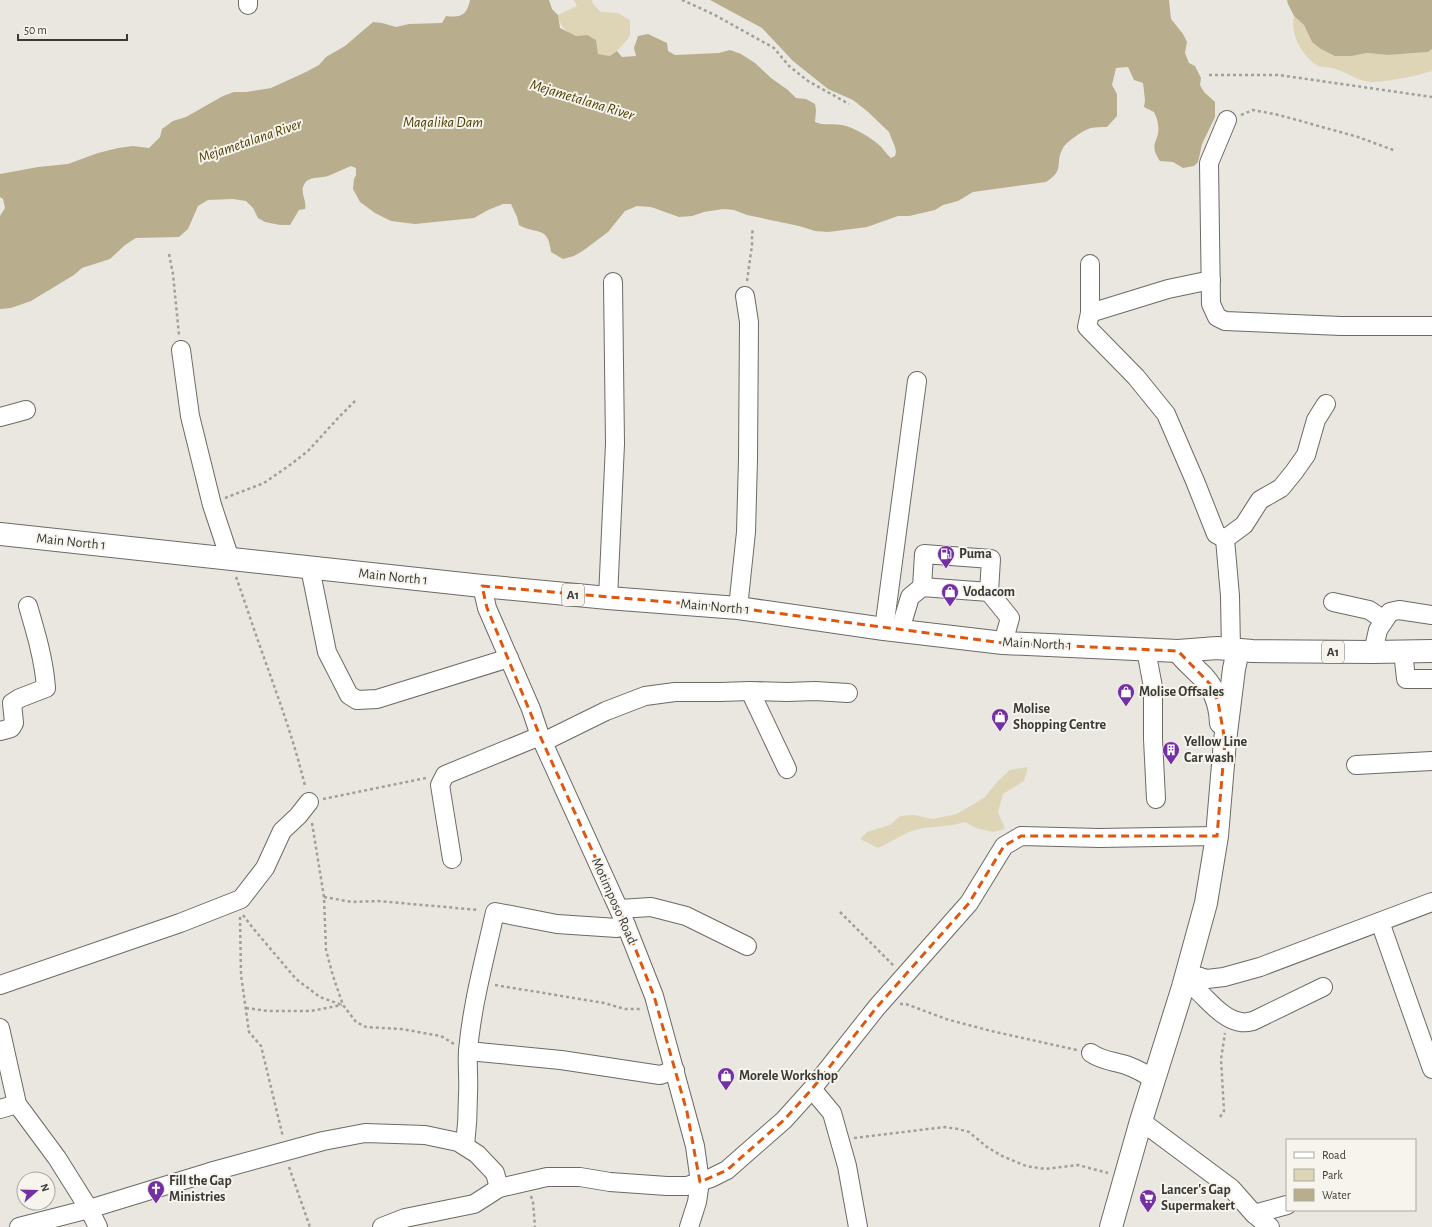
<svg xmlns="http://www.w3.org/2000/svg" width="1432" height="1227" viewBox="0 0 1432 1227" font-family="'Alegreya Sans',sans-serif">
	<rect width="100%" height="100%" fill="#e9e7e0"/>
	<g fill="#ded5b6">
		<path d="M574,0H592L593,4L601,12L618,13L630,20V36L619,49L610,56L598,54L587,35C584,35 580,36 577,36C567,35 559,24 558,15L577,6Z"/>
		<path d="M1294,16L1304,25L1312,42L1352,56L1367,53L1388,55L1428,52L1432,49V71C1416,76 1391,81 1374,82C1360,83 1349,73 1336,69C1331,67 1324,68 1318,66C1302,56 1290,35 1294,16Z"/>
		<path d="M1028,767L1024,781L1003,794L998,812L1005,829L993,832L976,828L965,822L953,825L924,828L911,831L878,848L860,839L867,832L890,825L900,816L914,815L933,819L957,814L985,797L996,783L1010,770Z"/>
	</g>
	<g fill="#b8ae8d">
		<path d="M470,0H549L552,9L558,15L560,28L576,36L587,35L596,40L598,54L610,56L617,51L622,57L636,56L634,48L638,36L648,34L667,43L668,51L675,55L719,53L730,50L741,54L755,63L771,78L788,90L796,98L806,99L815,104L816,110L815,122C824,126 833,123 842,125C855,128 868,136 878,144C883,148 886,154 891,158L895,156L896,152L895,147L889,132L867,111L853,100L828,89L793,61L762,28L710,0H1169L1171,19L1183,34L1187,42L1185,53L1189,63L1195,66L1201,78L1200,85L1204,92L1215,102V117L1202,144L1198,162L1194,166L1183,168L1173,162L1160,161C1147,142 1161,141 1158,125C1158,121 1156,116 1154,112L1144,107L1145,100L1143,83L1134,80L1128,67L1116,68L1112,85L1117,94V116L1107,127C1102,127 1096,127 1091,128C1085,129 1066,142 1063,148C1054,164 1066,169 1046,182L973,192L958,201L943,205L935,210L909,216H898L867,227L828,232L815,231L799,226L747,215L734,210L723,209L704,212L692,216L679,217L651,207L637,206L625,211L608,232L584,250L574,256L563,259L551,252C548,225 537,235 519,225L517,217L511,204H503L488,210L474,218L415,224L391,221L375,213L360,202L353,189L354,179L356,175V168L351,166C343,169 336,173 328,176C319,179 307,175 303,187C301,195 307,201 305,209L299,210L290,225H280L265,222L258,218L253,208L246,201L233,199L208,200L198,206L188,229L179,237L136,238L125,245L110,259L82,268L74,275L31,301L11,308L0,309V216L5,208L3,199L0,197V174L38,167L68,164L98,153L118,148L133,146L149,148L160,137L162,129L173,121L186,117L223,96L234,92H246L271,88L306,72L319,65L326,57L345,46L373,22L382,23L396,27L409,24L442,23L446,16C461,18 467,15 470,0Z"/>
		<path d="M1287,0H1432V49L1428,52L1388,55L1367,53L1352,56H1335L1321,49L1312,42L1304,25L1294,16L1288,4Z"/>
	</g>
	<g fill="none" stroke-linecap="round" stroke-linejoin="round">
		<defs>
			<g id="minor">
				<path d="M248,0V5"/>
				<path d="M1227,120L1209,163L1211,304L1217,317L1225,321L1341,326H1432"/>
				<path d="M1090,264V313L1087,327L1136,377L1166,414L1195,481L1216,534L1225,539"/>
				<path d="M1090,313L1168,289L1211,280"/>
				<path d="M181,350L190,416L212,505L230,559"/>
				<path d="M0,417L26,410"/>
				<path d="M1225,539L1244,525L1260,500L1281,488L1294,472L1306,455L1316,420L1326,404"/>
				<path d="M1225,539L1230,596L1231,650"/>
				<path d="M310,568L327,652L349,695L357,700L377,699L509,658"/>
				<path d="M482,586L487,608L531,709L540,736L626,925L654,996L695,1146L700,1182L697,1202L689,1227"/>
				<path d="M922,587L924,554L991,559L989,592"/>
				<path d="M608,598L615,444L613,282"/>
				<path d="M1333,602L1369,610L1384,620"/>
				<path d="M738,608L746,532L748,459L749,322L745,296"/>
				<path d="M884,629L917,381"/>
				<path d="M900,630L910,597L922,587L989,592L1010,618L1003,643"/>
				<path d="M1146,650L1153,687V739L1156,799"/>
				<path d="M1403,651L1406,679H1432"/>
				<path d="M1373,652L1378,630L1390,612L1399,610L1432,615"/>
				<path d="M750,691L787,769"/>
				<path d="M0,731L11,728L14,723L12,703L20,698L46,688C44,660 36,633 28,606"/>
				<path d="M543,742L606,711L645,696L675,692H720L750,691L787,692L815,691L848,693"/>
				<path d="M1356,765L1432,761"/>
				<path d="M452,859L440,785L445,775L540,736"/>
				<path d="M619,909L651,907L686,916L747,946"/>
				<path d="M1380,922L1432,1069"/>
				<path d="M1187,973L1207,979L1224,977L1260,967L1432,902"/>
				<path d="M1200,977L1198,991C1210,1002 1224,1020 1241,1022C1245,1023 1249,1022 1253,1021L1323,987"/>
				<path d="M0,985L180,923L241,899L265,868L282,831L298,816L309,802"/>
				<path d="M0,1028L17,1104L57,1158L89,1209L98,1227"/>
				<path d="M468,1051L561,1060L660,1075L675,1070"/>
				<path d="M1091,1053C1102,1061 1114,1061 1126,1065C1137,1069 1146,1074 1154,1080"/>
				<path d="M812,1089L832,1113L847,1166L858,1227"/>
				<path d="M0,1109L17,1104"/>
				<path d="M1141,1121L1231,1188L1254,1214L1270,1227"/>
				<path d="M465,1146C467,1129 468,1111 468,1094C469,1080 467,1065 468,1051C472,1004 485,958 495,912L557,924L617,928L626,925"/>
				<path d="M1254,1214L1287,1205"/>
				<path d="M19,1227L89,1209L210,1172L323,1141L365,1133L425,1135L458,1142L477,1154L495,1173L499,1188"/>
				<path d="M382,1227L405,1218L474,1204L499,1188L547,1177H580L610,1182L667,1186H687L711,1178L727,1170L744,1155L784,1120L812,1089L877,1007L969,903L1004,846L1021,836L1099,838L1217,836"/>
			</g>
			<g id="major">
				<path d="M0,534L482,586L608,598L738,608L884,629L1003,643L1178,651L1217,648L1252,651L1373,652L1432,651"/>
				<path d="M1178,651C1184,659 1190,664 1197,671C1213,685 1220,701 1221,723"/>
				<path d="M1111,1227L1141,1121L1183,987L1206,903L1217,836L1225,741L1234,669L1238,650"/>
			</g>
		</defs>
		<use href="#minor" stroke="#6c6a64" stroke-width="20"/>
		<use href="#major" stroke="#6c6a64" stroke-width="24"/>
		<g stroke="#a09f9a" stroke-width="2.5" stroke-dasharray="3 3" stroke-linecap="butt">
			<path d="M682,0L713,14L774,48L789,66L808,81L849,104"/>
			<path d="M1209,75H1279L1432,97"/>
			<path d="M1241,115L1253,110L1279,115L1358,137L1396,151"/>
			<path d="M169,254L173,274L179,335"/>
			<path d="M747,281L752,245V235L753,228"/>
			<path d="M225,498L264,483L290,465L308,451L339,417L356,400"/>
			<path d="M236,577C245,602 253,627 262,652C278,697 294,740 305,786"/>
			<path d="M323,799L426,778"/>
			<path d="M312,823L324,897L326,950L333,976L343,1005L356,1022L366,1027L401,1029L441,1036L454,1044"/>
			<path d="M324,897L352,902L378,901L479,910"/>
			<path d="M840,912L894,966"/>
			<path d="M243,915L252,927L296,979L320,997L342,1005"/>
			<path d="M240,917L241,975L249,1032L261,1046L283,1137"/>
			<path d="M495,985L604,1003L625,1009H641"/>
			<path d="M900,1004H906L946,1019L991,1031L1077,1050"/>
			<path d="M246,1008L268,1011H311L342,1005"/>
			<path d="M1220,1117L1224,1111L1221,1059L1225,1033"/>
			<path d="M854,1138L945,1127L958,1129L969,1132L987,1147L1002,1156L1026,1166L1045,1169L1078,1165L1108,1173"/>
			<path d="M289,1167L310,1227"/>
			<path d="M531,1196L533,1202L535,1227"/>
		</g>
		<use href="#minor" stroke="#fff" stroke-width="18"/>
		<use href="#major" stroke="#fff" stroke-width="22"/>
	</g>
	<path fill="none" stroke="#df570e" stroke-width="3" stroke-dasharray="8 5" stroke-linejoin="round" d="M482,586L738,608L1003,643L1178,651L1211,685L1218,702L1225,741L1217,836H1021L1004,846L969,903L877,1007L812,1089L784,1120L727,1170L700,1182L687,1112L654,996L626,925L540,736L487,608Z"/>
	<defs>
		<symbol id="fuel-pin" viewBox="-11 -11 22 30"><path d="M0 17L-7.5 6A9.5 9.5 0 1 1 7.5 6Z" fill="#742fa2" stroke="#f6f4ed"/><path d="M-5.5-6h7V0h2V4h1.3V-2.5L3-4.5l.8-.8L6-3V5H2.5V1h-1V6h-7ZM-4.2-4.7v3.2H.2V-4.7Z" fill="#fff"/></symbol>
		<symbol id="shop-pin" viewBox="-11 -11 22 30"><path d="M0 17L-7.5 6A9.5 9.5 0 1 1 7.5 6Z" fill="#742fa2" stroke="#f6f4ed"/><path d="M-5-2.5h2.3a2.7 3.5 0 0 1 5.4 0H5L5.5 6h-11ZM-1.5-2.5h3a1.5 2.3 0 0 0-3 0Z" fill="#fff"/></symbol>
		<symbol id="building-pin" viewBox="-11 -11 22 30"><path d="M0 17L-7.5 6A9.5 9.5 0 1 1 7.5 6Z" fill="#742fa2" stroke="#f6f4ed"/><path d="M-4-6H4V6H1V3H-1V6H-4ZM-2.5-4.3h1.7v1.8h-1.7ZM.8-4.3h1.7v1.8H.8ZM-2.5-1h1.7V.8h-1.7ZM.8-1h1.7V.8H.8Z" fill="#fff"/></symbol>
		<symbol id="church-pin" viewBox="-11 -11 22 30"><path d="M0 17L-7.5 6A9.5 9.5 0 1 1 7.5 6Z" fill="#742fa2" stroke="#f6f4ed"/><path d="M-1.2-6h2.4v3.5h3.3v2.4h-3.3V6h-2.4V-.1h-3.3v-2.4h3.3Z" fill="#fff"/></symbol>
		<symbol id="supermarket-pin" viewBox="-11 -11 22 30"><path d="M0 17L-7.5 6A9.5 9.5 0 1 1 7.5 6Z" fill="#742fa2" stroke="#f6f4ed"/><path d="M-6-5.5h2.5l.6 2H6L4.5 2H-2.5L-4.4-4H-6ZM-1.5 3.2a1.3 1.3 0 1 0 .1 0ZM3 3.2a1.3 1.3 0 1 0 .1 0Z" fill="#fff"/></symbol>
	</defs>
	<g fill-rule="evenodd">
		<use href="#fuel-pin" x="936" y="544" width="20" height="27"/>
		<use href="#shop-pin" x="940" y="582" width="20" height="27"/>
		<use href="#shop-pin" x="1116" y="682" width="20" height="27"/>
		<use href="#shop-pin" x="990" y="707" width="20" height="27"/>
		<use href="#building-pin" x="1161" y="740" width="20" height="27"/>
		<use href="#shop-pin" x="716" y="1066" width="20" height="27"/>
		<use href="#church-pin" x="146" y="1179" width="20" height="27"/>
		<use href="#supermarket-pin" x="1138" y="1188" width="20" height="27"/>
	</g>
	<g text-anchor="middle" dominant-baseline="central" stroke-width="4" stroke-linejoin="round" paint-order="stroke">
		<g fill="#f6f4ed" stroke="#72716d" stroke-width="1">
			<rect x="562" y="584" width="22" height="22" rx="3"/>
			<rect x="1322" y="641" width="22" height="22" rx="3"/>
		</g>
		<g font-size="13" font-weight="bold" fill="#393936">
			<text x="573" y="595">A1</text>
			<text x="1333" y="652">A1</text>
		</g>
		<g font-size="14" fill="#393936" stroke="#f6f4ed">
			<text transform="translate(71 542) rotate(6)">Main North 1</text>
			<text transform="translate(393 577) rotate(6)">Main North 1</text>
			<text transform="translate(715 607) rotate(5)">Main North 1</text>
			<text transform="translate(1037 644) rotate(3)">Main North 1</text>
			<text transform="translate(614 901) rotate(66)">Motimposo Road</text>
		</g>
		<g font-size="14" font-weight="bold" fill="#393936" stroke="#f6f4ed" text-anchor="start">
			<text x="959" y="554">Puma</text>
			<text x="963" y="592">Vodacom</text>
			<text x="1139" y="692">Molise Offsales</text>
			<text x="1013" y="709">Molise<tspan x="1013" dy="16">Shopping Centre</tspan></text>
			<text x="1184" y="742">Yellow Line<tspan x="1184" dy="16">Car wash</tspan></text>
			<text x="739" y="1076">Morele Workshop</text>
			<text x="169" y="1181">Fill the Gap<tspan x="169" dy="16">Ministries</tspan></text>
			<text x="1161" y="1190">Lancer's Gap<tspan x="1161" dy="16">Supermakert</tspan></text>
		</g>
		<g font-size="15" font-style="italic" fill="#4d3e00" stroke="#f6f4ed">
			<text transform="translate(582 100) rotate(17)">Mejametalana River</text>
			<text x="443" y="122">Maqalika Dam</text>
			<text transform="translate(250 141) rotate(-19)">Mejametalana River</text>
		</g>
	</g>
	<rect x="1286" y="1139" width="130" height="72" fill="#f6f4ed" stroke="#aaa9a4"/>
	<rect x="1294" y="1152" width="20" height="6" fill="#ffffff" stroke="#aaa9a4"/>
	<text x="1322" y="1159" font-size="12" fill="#393936">Road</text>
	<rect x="1294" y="1169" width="20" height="12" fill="#ded5b6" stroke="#aaa9a4"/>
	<text x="1322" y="1179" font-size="12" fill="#393936">Park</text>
	<rect x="1294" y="1189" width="20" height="12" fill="#b8ae8d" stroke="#aaa9a4"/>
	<text x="1322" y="1199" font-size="12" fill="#393936">Water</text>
	<g transform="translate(36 1191) rotate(70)"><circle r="19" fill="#f6f4ed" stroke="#aaa9a4"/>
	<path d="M0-3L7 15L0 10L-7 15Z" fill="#742fa2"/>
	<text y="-6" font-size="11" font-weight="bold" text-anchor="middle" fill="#393936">N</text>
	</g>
	<path d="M18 34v6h109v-6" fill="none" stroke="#393936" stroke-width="2"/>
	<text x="24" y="34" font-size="12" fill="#393936" stroke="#f6f4ed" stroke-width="3" paint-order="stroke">50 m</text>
</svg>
